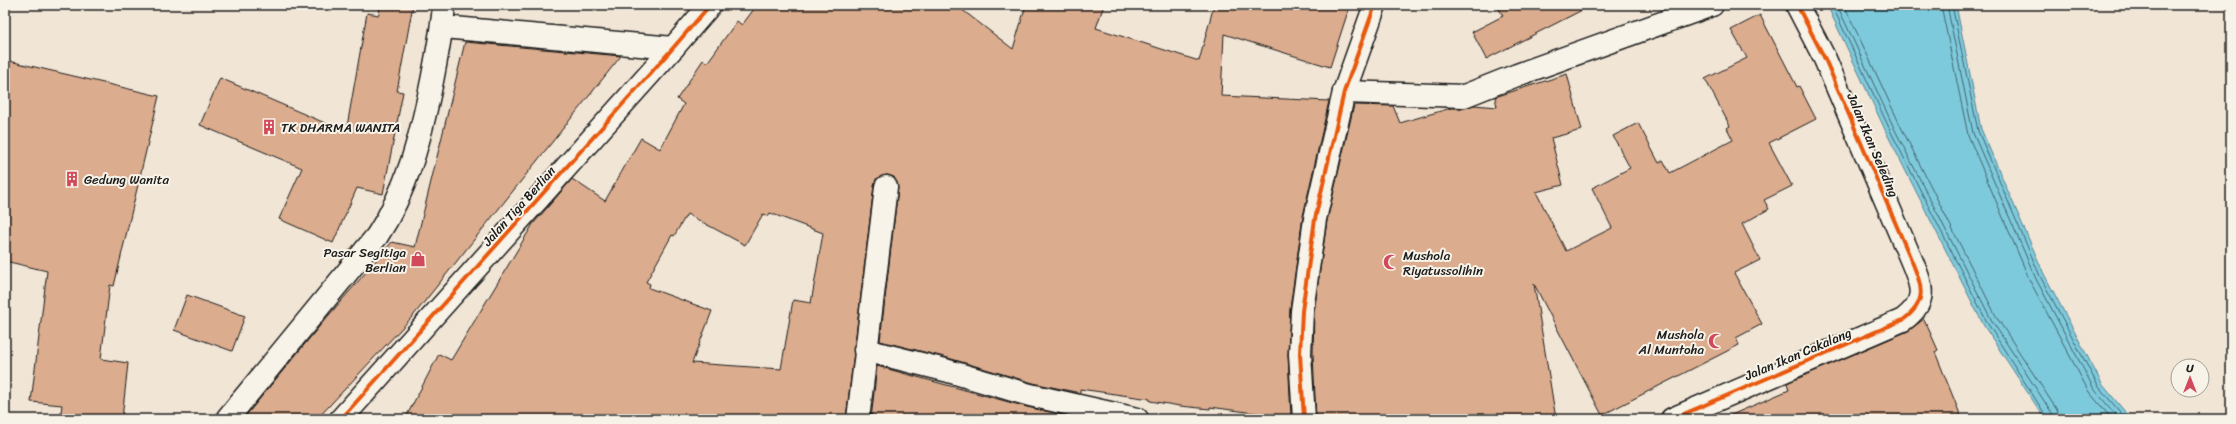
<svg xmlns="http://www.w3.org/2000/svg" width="2236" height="424" viewBox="0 0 2236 424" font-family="Sriracha,sans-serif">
	<rect width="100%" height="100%" fill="#f1e5d6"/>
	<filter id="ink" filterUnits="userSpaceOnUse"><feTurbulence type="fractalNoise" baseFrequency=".025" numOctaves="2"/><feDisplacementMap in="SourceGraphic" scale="8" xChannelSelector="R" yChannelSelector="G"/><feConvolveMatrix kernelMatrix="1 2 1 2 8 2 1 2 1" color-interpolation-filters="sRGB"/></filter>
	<g filter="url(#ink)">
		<path fill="#7ecadd" stroke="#578490" d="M1827,5H1956L1981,129L2044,274L2102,384L2131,419H2045L1984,326L1887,134Z"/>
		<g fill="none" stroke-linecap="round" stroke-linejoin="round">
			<g stroke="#436269" stroke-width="1">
				<path d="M1832,5L1891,132L1988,324L2048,419"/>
				<path d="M1837,5L1895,130L1992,321L2052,413L2053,419"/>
				<path d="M1844,5L1901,127L1997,318L2057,410L2059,419"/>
				<path d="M1941,5L1968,135L2030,281L2089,392L2112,419"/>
				<path d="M1947,5L1973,133L2036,279L2094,389L2119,419"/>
				<path d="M1952,5L1978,131L2040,276L2098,386L2126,419"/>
			</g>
		</g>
		<g fill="#dbac8d" stroke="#1c1c1c" fill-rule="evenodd">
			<path d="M380,5H413L397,91L403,92L383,194L357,188L333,243L279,219L302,168L200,125L220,78L346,132L367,13L379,15Z"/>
			<path d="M757,5H956L1013,49L1026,5H1104L1096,28L1199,61L1214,5H1350L1330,67L1224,34L1221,96L1329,101L1303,216L1290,309L1288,355L1291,418L1210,407V409L1180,406L1150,401V399L1080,389V393L1033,383L948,358L880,341L898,188L894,177L887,175L876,179L874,186L846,419H405L439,354L451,360L533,224L572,179L605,201L641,138L660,149L684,104L677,99L703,60L707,63L737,21L742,25ZM770,213L823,233L811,303L793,300L781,369L692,363L712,311L649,288L650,284L646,282L672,235L674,236L687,214L745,245L763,214L768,216Z"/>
			<path d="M1497,5H1592L1486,59L1472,32L1503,16Z"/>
			<path d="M1760,15L1797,87L1799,86L1816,119L1769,143L1792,186L1764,200L1769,209L1742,224L1760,260L1734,273L1762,324L1736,338L1739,345L1602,415L1534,284L1556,419H1316L1313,354L1314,312L1327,221L1354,105L1393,106L1400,123L1451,108H1464L1474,105L1497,107L1495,97L1567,74L1582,130L1551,138L1563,185L1536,192L1566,251L1612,228L1592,188L1630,168L1613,136L1638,123L1659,163L1663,160L1670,173L1733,140L1727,128L1730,126L1705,79L1747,58L1731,30Z"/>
			<path d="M465,42L621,56L413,316L317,419H243L323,322L392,242L415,247Z"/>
			<path d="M5,60L159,96L114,286L110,285L101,359L128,363L122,419H60L62,405L31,402L47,271L5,261Z"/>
			<path d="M187,295L245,316L232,351L174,330Z"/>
			<path d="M1924,319L1938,350L1935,352L1962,419H1722L1789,390L1787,383L1908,331Z"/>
			<path d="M877,366L1027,407L1080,419H871Z"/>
		</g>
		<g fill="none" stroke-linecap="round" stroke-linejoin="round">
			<defs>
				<g id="minor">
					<path d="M443,27L673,48"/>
					<path d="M1344,92L1464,96L1517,75L1712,5"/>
					<path d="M865,350L945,370L1030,395L1137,419"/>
					<path d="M227,419L377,236C408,189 421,135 432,81C437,55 442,31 444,5"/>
					<path d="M341,419L673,48L710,5"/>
					<path d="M858,419L886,187"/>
					<path d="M1304,419L1300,354L1302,311L1315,219L1344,92L1375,5"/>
					<path d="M1672,419L1903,320C1930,300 1921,284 1910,257L1825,59L1797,5"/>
				</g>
			</defs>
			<use href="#minor" stroke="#1c1c1c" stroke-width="25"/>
			<use href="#minor" stroke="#f7f3e8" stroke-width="22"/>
			<defs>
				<g id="cycleway">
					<path d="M341,419L673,48L710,5"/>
					<path d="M1304,419L1300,354L1302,311L1315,219L1344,92L1375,5"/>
					<path d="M1672,419L1903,320C1930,300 1921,284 1910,257L1825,59L1797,5"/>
				</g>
			</defs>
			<use href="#cycleway" stroke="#f7f3e8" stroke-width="6"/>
			<use href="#cycleway" stroke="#e8590c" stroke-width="4"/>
		</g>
	</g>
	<defs>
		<symbol id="building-bare" viewBox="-9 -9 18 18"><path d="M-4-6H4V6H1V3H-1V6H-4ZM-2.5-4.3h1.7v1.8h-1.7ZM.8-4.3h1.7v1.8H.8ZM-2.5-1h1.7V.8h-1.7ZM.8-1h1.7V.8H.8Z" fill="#d1495b" stroke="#f7f3e8" stroke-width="2.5" paint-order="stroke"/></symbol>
		<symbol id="shop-bare" viewBox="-9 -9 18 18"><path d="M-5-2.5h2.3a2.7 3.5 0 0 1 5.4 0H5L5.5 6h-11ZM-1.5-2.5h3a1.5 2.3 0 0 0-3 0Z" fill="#d1495b" stroke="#f7f3e8" stroke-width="2.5" paint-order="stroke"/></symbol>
		<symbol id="mosque-bare" viewBox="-9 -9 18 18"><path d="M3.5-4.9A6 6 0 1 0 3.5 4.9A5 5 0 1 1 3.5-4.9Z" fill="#d1495b" stroke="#f7f3e8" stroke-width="2.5" paint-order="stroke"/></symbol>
	</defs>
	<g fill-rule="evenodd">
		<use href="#building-bare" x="258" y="116" width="22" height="22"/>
		<use href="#building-bare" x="61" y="168" width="22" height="22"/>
		<use href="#shop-bare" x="407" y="248" width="22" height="22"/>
		<use href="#mosque-bare" x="1380" y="251" width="22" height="22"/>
		<use href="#mosque-bare" x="1705" y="330" width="22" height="22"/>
	</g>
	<g text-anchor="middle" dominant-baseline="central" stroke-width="4" stroke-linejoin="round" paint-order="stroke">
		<g font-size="13" fill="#1c1c1c" stroke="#f7f3e8" text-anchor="start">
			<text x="281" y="127">TK DHARMA WANITA</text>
			<text x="84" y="179">Gedung Wanita</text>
			<text x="406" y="252" text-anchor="end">Pasar Segitiga<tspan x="406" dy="15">Berlian</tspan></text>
			<text x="1403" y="255">Mushola<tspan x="1403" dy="15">Riyatussolihin</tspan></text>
			<text x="1704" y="334" text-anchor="end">Mushola<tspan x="1704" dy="15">Al Muntoha</tspan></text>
		</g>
		<g font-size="13" fill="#1c1c1c" stroke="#f7f3e8">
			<text transform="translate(1873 145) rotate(67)">Jalan Ikan Seleding</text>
			<text transform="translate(519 206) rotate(-48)">Jalan Tiga Berlian</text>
			<text transform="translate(1798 354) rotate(-23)">Jalan Ikan Cakalang</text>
		</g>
	</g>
	<rect width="2236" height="424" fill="none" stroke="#f7f3e8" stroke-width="20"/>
	<rect x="10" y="10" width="2216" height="404" fill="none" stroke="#1c1c1c" stroke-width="1.5" filter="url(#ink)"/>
	<g transform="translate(2190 378)"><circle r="19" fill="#f7f3e8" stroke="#9f9d96"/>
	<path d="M0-3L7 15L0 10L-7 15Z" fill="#d1495b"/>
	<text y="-6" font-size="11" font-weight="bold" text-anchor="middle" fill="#1c1c1c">U</text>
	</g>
</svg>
